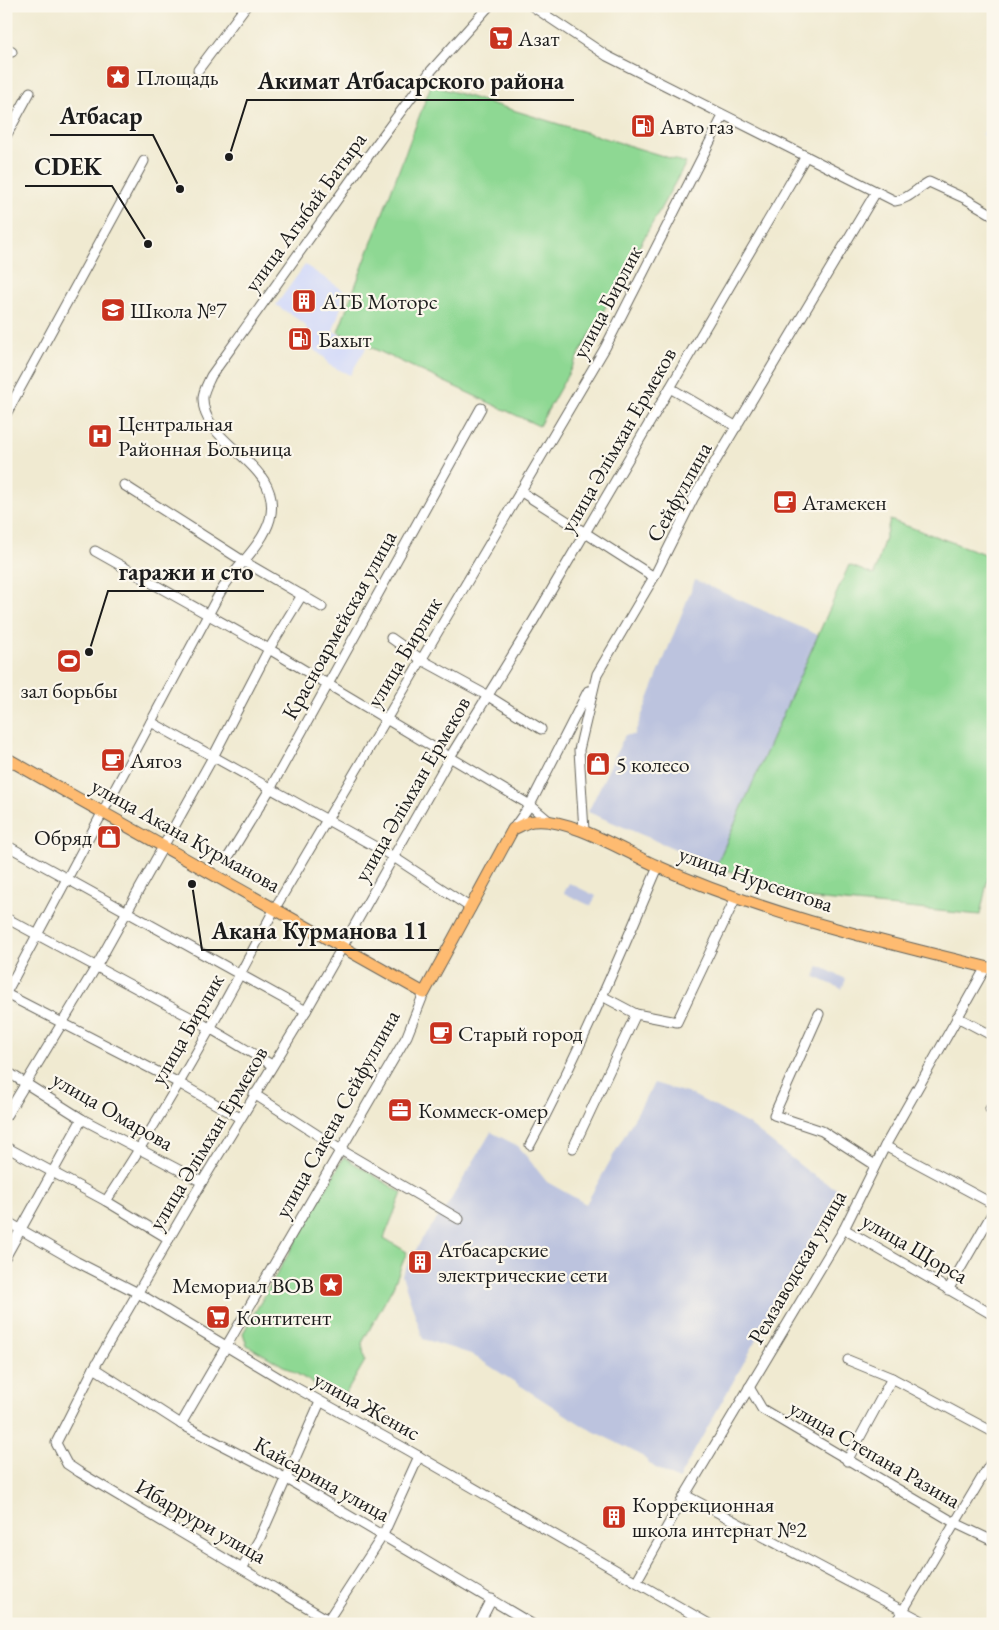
<svg xmlns="http://www.w3.org/2000/svg" width="999" height="1630" viewBox="0 0 999 1630" font-family="'EB Garamond',serif">
	<rect width="100%" height="100%" fill="#fbf7ec"/>
	<filter id="ink" filterUnits="userSpaceOnUse"><feTurbulence type="fractalNoise" baseFrequency=".02" numOctaves="2"/><feDisplacementMap in="SourceGraphic" scale="10" xChannelSelector="R" yChannelSelector="G"/><feConvolveMatrix kernelMatrix="1 2 1 2 8 2 1 2 1" color-interpolation-filters="sRGB"/></filter>
	<filter id="wash" filterUnits="userSpaceOnUse"><feTurbulence type="fractalNoise" baseFrequency=".0096" numOctaves="4" result="noise"/><feDisplacementMap in="SourceGraphic" scale="20" xChannelSelector="R" yChannelSelector="G"/><feGaussianBlur stdDeviation="1.12" result="paint"/><feColorMatrix in="noise" values="0 0 0 0 0 0 0 0 0 0 0 0 0 0 0 0 0 1.4 0 .05"/><feComposite in="paint" operator="in"/></filter>
	<g filter="url(#wash)">
		<rect width="100%" height="100%" fill="#f0ead1"/>
		<g fill="#d2d9f9">
			<path d="M993,115V140L983,135Z"/>
			<path d="M305,265L346,292L333,331L366,348L350,375L329,365L325,358L313,349L305,324L276,305Z"/>
		</g>
		<g fill="#bcc3de">
			<path d="M695,580L818,635L716,866L588,812L625,735H634Z"/>
			<path d="M569,883L596,896L591,906L564,893Z"/>
			<path d="M819,966L846,979L842,989L815,977Z"/>
			<path d="M654,1083L693,1095L748,1124L810,1173L840,1191L678,1480L654,1467L641,1455L585,1427L471,1354L423,1339L402,1275L422,1239L447,1206L491,1132L518,1146L547,1182L586,1204Z"/>
		</g>
		<g fill="#8ed893" stroke="#557a58">
			<path d="M431,85L686,163L539,426L338,332Z"/>
			<path d="M890,520L993,557V855L980,915L803,898L716,866L849,565L874,575Z"/>
			<path d="M344,1157L402,1193L384,1238L407,1252L393,1287L362,1343L365,1361L342,1400L247,1345L243,1333Z"/>
		</g>
	</g>
	<g filter="url(#ink)">
		<g fill="none" stroke-linecap="round" stroke-linejoin="round">
			<defs>
				<g id="minor">
					<path d="M532,6L607,56L895,201C908,200 917,188 929,182L966,199L993,215"/>
					<path d="M6,48L12,52"/>
					<path d="M198,70L246,6"/>
					<path d="M6,136L30,92"/>
					<path d="M670,388L737,427"/>
					<path d="M6,414L144,161"/>
					<path d="M124,485L243,561L322,607"/>
					<path d="M520,491L654,577"/>
					<path d="M95,551L269,649L530,805L550,822"/>
					<path d="M391,638L422,660L488,696L541,729"/>
					<path d="M151,722L392,856L471,908"/>
					<path d="M513,829L530,805L588,691"/>
					<path d="M584,831L579,750L597,674L654,577L693,499L876,192"/>
					<path d="M6,845L306,1011"/>
					<path d="M227,859L270,789L481,408"/>
					<path d="M6,918L201,1023L272,1065"/>
					<path d="M6,993L208,615C213,606 218,595 225,585C239,564 263,544 270,519C284,462 202,447 203,398C203,391 208,383 211,376L376,145L430,72L489,6"/>
					<path d="M6,994L177,1082L240,1118"/>
					<path d="M602,996L636,1014L677,1022L736,897"/>
					<path d="M819,1014L774,1115L822,1131L875,1165"/>
					<path d="M957,1017L993,1036"/>
					<path d="M6,1071L82,1119L202,1182"/>
					<path d="M254,1094L341,1150L459,1219"/>
					<path d="M990,1109L993,1110"/>
					<path d="M6,1116L96,967L213,757L269,649L302,595"/>
					<path d="M530,1145C578,1055 618,961 658,867"/>
					<path d="M885,1146L993,1204"/>
					<path d="M6,1147L106,1201L169,1239"/>
					<path d="M573,1148L636,1014"/>
					<path d="M106,1201C168,1107 223,1008 275,908L605,348L723,116"/>
					<path d="M6,1221L77,1262L138,1293L284,1381L408,1450L709,1624"/>
					<path d="M844,1229L993,1315"/>
					<path d="M6,1256L82,1119"/>
					<path d="M948,1290L993,1212"/>
					<path d="M848,1360L892,1378L993,1432"/>
					<path d="M94,1368L181,1424L287,1479L532,1624"/>
					<path d="M749,1387L762,1409L955,1523L993,1541"/>
					<path d="M181,1424L407,1036L424,993"/>
					<path d="M847,1461L892,1378"/>
					<path d="M685,1495L928,1624"/>
					<path d="M243,1567L260,1538L320,1402"/>
					<path d="M636,1582L685,1495L844,1229L885,1146L986,967"/>
					<path d="M328,1620L383,1535L419,1456"/>
					<path d="M335,1624L79,1472L67,1464L56,1443L94,1368L202,1182L306,1011L450,757L528,630L806,156"/>
					<path d="M479,1624L492,1599"/>
					<path d="M895,1624L993,1459"/>
				</g>
				<path id="major" d="M6,758L424,993L513,829C519,827 527,821 534,821C569,817 625,852 657,866C763,914 880,941 993,969"/>
			</defs>
			<use href="#minor" stroke="#66645b" stroke-width="11"/>
			<use href="#major" stroke="#66645b" stroke-width="13"/>
			<use href="#minor" stroke="#fff" stroke-width="9"/>
			<use href="#major" stroke="#febb71" stroke-width="11"/>
		</g>
	</g>
	<defs>
		<symbol id="supermarket-square" viewBox="-11 -11 22 22"><rect x="-9" y="-9" width="18" height="18" rx="4" fill="#c8321e" stroke="#fbf7ec"/><path d="M-6-5.5h2.5l.6 2H6L4.5 2H-2.5L-4.4-4H-6ZM-1.5 3.2a1.3 1.3 0 1 0 .1 0ZM3 3.2a1.3 1.3 0 1 0 .1 0Z" fill="#fff"/></symbol>
		<symbol id="sight-square" viewBox="-11 -11 22 22"><rect x="-9" y="-9" width="18" height="18" rx="4" fill="#c8321e" stroke="#fbf7ec"/><path d="M0-6L1.8-2.2L6-1.7L2.9 1.2L3.7 5.4L0 3.3L-3.7 5.4L-2.9 1.2L-6-1.7L-1.8-2.2Z" fill="#fff"/></symbol>
		<symbol id="fuel-square" viewBox="-11 -11 22 22"><rect x="-9" y="-9" width="18" height="18" rx="4" fill="#c8321e" stroke="#fbf7ec"/><path d="M-5.5-6h7V0h2V4h1.3V-2.5L3-4.5l.8-.8L6-3V5H2.5V1h-1V6h-7ZM-4.2-4.7v3.2H.2V-4.7Z" fill="#fff"/></symbol>
		<symbol id="building-square" viewBox="-11 -11 22 22"><rect x="-9" y="-9" width="18" height="18" rx="4" fill="#c8321e" stroke="#fbf7ec"/><path d="M-4-6H4V6H1V3H-1V6H-4ZM-2.5-4.3h1.7v1.8h-1.7ZM.8-4.3h1.7v1.8H.8ZM-2.5-1h1.7V.8h-1.7ZM.8-1h1.7V.8H.8Z" fill="#fff"/></symbol>
		<symbol id="school-square" viewBox="-11 -11 22 22"><rect x="-9" y="-9" width="18" height="18" rx="4" fill="#c8321e" stroke="#fbf7ec"/><path d="M0-5L7-2L0 1L-7-2ZM-4 1L0 2.5L4 1V4Q0 6-4 4Z" fill="#fff"/></symbol>
		<symbol id="hospital-square" viewBox="-11 -11 22 22"><rect x="-9" y="-9" width="18" height="18" rx="4" fill="#c8321e" stroke="#fbf7ec"/><path d="M-5-5h3v3.5h4V-5h3V5h-3V1.5h-4V5h-3Z" fill="#fff"/></symbol>
		<symbol id="cafe-square" viewBox="-11 -11 22 22"><rect x="-9" y="-9" width="18" height="18" rx="4" fill="#c8321e" stroke="#fbf7ec"/><path d="M-5.5-4.5H6V0H3Q3 3.5 0 3.5H-2.5Q-5.5 3.5-5.5 0ZM3-3.2v2h1.7v-2ZM-6 4.5H4V6H-6Z" fill="#fff"/></symbol>
		<symbol id="stadium-square" viewBox="-11 -11 22 22"><rect x="-9" y="-9" width="18" height="18" rx="4" fill="#c8321e" stroke="#fbf7ec"/><path d="M0-5a6.5 5 0 1 0 0 10a6.5 5 0 1 0 0-10ZM-3.5-1.8h7v3.6h-7Z" fill="#fff"/></symbol>
		<symbol id="shop-square" viewBox="-11 -11 22 22"><rect x="-9" y="-9" width="18" height="18" rx="4" fill="#c8321e" stroke="#fbf7ec"/><path d="M-5-2.5h2.3a2.7 3.5 0 0 1 5.4 0H5L5.5 6h-11ZM-1.5-2.5h3a1.5 2.3 0 0 0-3 0Z" fill="#fff"/></symbol>
		<symbol id="office-square" viewBox="-11 -11 22 22"><rect x="-9" y="-9" width="18" height="18" rx="4" fill="#c8321e" stroke="#fbf7ec"/><path d="M-6-3h4V-5.5h4V-3h4V5H-6ZM-1-4.5V-3h2v-1.5ZM-6 0V1H6V0Z" fill="#fff"/></symbol>
	</defs>
	<g fill-rule="evenodd">
		<use href="#supermarket-square" x="487" y="24" width="28" height="28"/>
		<use href="#sight-square" x="104" y="63" width="28" height="28"/>
		<use href="#fuel-square" x="629" y="112" width="28" height="28"/>
		<use href="#building-square" x="290" y="287" width="28" height="28"/>
		<use href="#school-square" x="99" y="296" width="28" height="28"/>
		<use href="#fuel-square" x="286" y="325" width="28" height="28"/>
		<use href="#hospital-square" x="86" y="422" width="28" height="28"/>
		<use href="#cafe-square" x="771" y="488" width="28" height="28"/>
		<use href="#stadium-square" x="55" y="647" width="28" height="28"/>
		<use href="#cafe-square" x="99" y="746" width="28" height="28"/>
		<use href="#shop-square" x="584" y="750" width="28" height="28"/>
		<use href="#shop-square" x="95" y="823" width="28" height="28"/>
		<use href="#cafe-square" x="427" y="1019" width="28" height="28"/>
		<use href="#office-square" x="386" y="1096" width="28" height="28"/>
		<use href="#building-square" x="406" y="1248" width="28" height="28"/>
		<use href="#sight-square" x="317" y="1271" width="28" height="28"/>
		<use href="#supermarket-square" x="204" y="1303" width="28" height="28"/>
		<use href="#building-square" x="600" y="1503" width="28" height="28"/>
	</g>
	<g text-anchor="middle" dominant-baseline="central" stroke-width="4.5" stroke-linejoin="round" paint-order="stroke">
		<g font-size="22" fill="#1c1c1c" stroke="#fbf7ec" text-anchor="start">
			<text x="518" y="38">Азат</text>
			<text x="136" y="77">Площадь</text>
			<text x="660" y="126">Авто газ</text>
			<text x="322" y="301">АТБ Моторс</text>
			<text x="130" y="310">Школа №7</text>
			<text x="318" y="339">Бахыт</text>
			<text x="118" y="423">Центральная<tspan x="118" dy="25">Районная Больница</tspan></text>
			<text x="802" y="502">Атамекен</text>
			<text x="69" y="690" text-anchor="middle">зал борьбы</text>
			<text x="130" y="760">Аягоз</text>
			<text x="616" y="764">5 колесо</text>
			<text x="92" y="837" text-anchor="end">Обряд</text>
			<text x="458" y="1033">Старый город</text>
			<text x="418" y="1110">Коммеск-омер</text>
			<text x="438" y="1249">Атбасарские<tspan x="438" dy="25">электрические сети</tspan></text>
			<text x="314" y="1285" text-anchor="end">Мемориал ВОВ</text>
			<text x="236" y="1317">Контитент</text>
			<text x="632" y="1504">Коррекционная<tspan x="632" dy="25">школа интернат №2</tspan></text>
		</g>
		<g font-size="22" fill="#1c1c1c" stroke="#fbf7ec">
			<text transform="translate(305 212) rotate(-54)">улица Агыбай Батыра</text>
			<text transform="translate(607 302) rotate(-62)">улица Бирлик</text>
			<text transform="translate(618 440) rotate(-60)">улица Әлімхан Ермеков</text>
			<text transform="translate(679 492) rotate(-61)">Сейфуллина</text>
			<text transform="translate(339 625) rotate(-61)">Красноармейская улица</text>
			<text transform="translate(404 652) rotate(-59)">улица Бирлик</text>
			<text transform="translate(412 789) rotate(-60)">улица Әлімхан Ермеков</text>
			<text transform="translate(186 835) rotate(29)">улица Акана Курманова</text>
			<text transform="translate(756 879) rotate(19)">улица Нурсеитова</text>
			<text transform="translate(187 1029) rotate(-60)">улица Бирлик</text>
			<text transform="translate(113 1111) rotate(30)">улица Омарова</text>
			<text transform="translate(337 1114) rotate(-61)">улица Сакена Сейфуллина</text>
			<text transform="translate(208 1138) rotate(-59)">улица Әлімхан Ермеков</text>
			<text transform="translate(915 1248) rotate(30)">улица Щорса</text>
			<text transform="translate(797 1267) rotate(-60)">Ремзаводская улица</text>
			<text transform="translate(367 1406) rotate(29)">улица Женис</text>
			<text transform="translate(875 1454) rotate(30)">улица Степана Разина</text>
			<text transform="translate(322 1479) rotate(29)">Кайсарина улица</text>
			<text transform="translate(201 1521) rotate(30)">Ибаррури улица</text>
		</g>
	</g>
	<path fill="none" stroke="#1c1c1c" stroke-width="2" d="M229 157L247 100H574M180 189L153 135H50M148 244L112 186H25M89 652L108 591H264M192 884L202 950H439"/>
	<g fill="#1c1c1c" stroke="#fbf7ec" stroke-width="2">
		<circle cx="229" cy="157" r="5"/>
		<circle cx="180" cy="189" r="5"/>
		<circle cx="148" cy="244" r="5"/>
		<circle cx="89" cy="652" r="5"/>
		<circle cx="192" cy="884" r="5"/>
	</g>
	<g font-size="24" text-anchor="middle" font-weight="bold" fill="#1c1c1c" stroke="#fbf7ec" stroke-width="4.5" stroke-linejoin="round" paint-order="stroke">
		<text x="411" y="89">Акимат Атбасарского района</text>
		<text x="101" y="124">Атбасар</text>
		<text x="68" y="175">CDEK</text>
		<text x="186" y="580">гаражи и сто</text>
		<text x="320" y="939">Акана Курманова 11</text>
	</g>
	<rect width="999" height="1630" fill="none" stroke="#fbf7ec" stroke-width="25"/>
</svg>
